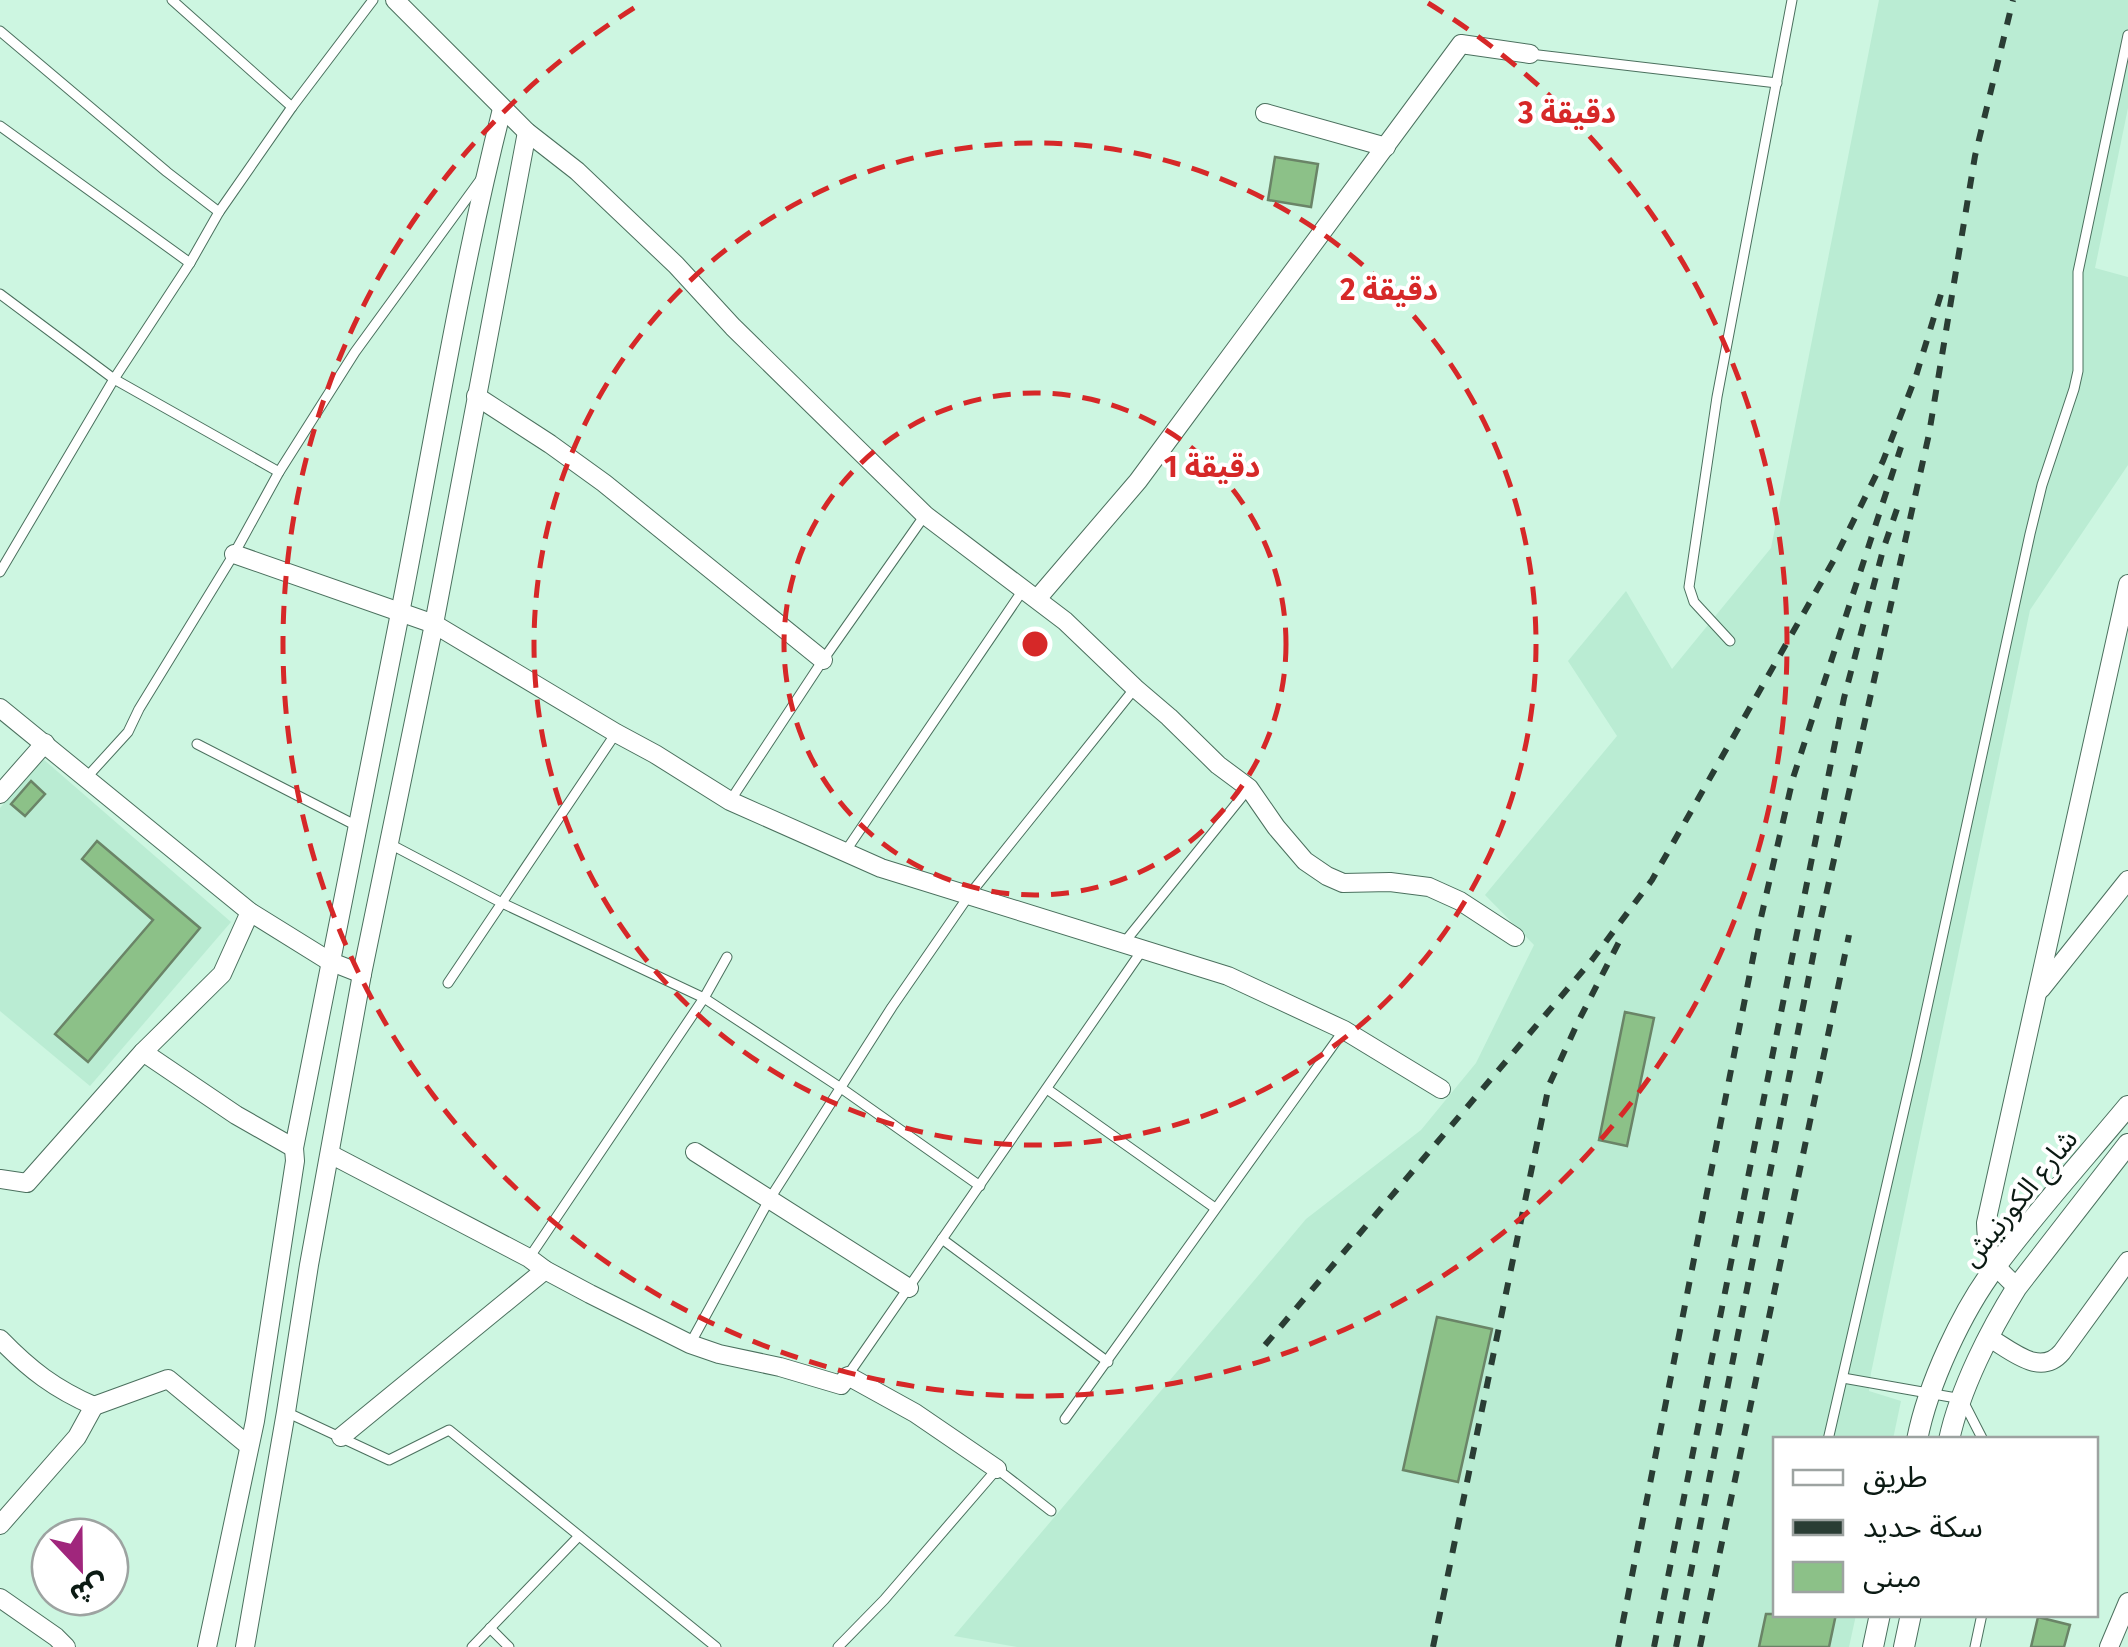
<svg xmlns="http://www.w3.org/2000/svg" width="2128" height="1647" viewBox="0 0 2128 1647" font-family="'Fira Sans','Noto Sans Arabic',sans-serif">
	<rect width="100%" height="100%" fill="#cdf6e1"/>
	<g fill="#baecd3">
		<path d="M1879,0H2128V108L2095,268L2128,277V465L2030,610L1871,1373L1869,1391L1901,1401L1893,1439L1776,1440V1614L1856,1615L1849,1647H1017L954,1636L1306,1219L1421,1130L1476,1063L1534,945L1485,895L1617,736L1568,661L1626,591L1672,669L1771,548Z"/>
		<path d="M43,759L231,922L90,1086L0,1011V808Z"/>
	</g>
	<g fill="#8cc188" stroke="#6a8467" stroke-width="2.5">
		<path d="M1275,157L1318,164L1311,207L1268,200Z"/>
		<path d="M31,781L45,794L25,816L11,804Z"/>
		<path d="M97,841L200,928L88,1062L55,1034L153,920L82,859Z"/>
		<path d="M1625,1012L1654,1018L1627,1146L1599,1140Z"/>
		<path d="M1437,1317L1492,1329L1458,1482L1403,1470Z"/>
		<path d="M1766,1614H1836L1829,1647H1759Z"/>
		<path d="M2038,1617L2070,1625L2064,1647H2031Z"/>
	</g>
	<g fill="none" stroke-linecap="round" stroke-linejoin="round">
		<defs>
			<g id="service">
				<path d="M172,0L292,107"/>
				<path d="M0,31L167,172L219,212"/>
				<path d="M1530,54L1777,83"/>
				<path d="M0,126L190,263"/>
				<path d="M0,294L114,379L279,472"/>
				<path d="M0,572L114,379L190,263L219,212L292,107L373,0"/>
				<path d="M1730,641L1694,602L1689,587L1717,397L1792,0"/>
				<path d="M197,744L357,826"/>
				<path d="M87,777L128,732L139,709L234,554L279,472L355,352L481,179"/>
				<path d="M730,801L823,660L925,515"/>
				<path d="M388,843L502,903L704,998L841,1088L980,1186"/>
				<path d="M845,852L1023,590"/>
				<path d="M1123,944L1249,788"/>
				<path d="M448,983L616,733"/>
				<path d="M1047,1089L1215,1208"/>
				<path d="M942,1239L1108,1362"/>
				<path d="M529,1258L704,998L727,957"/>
				<path d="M690,1344L769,1200L892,1007L970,894L1135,688"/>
				<path d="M848,1375L1143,949"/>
				<path d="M1843,1378L1962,1399L1983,1440"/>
				<path d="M286,1412L389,1460L449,1430L716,1647"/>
				<path d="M1065,1419L1344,1030"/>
				<path d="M1828,1440L1916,1058L2030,534L2042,485L2074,389L2078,371V272L2128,35"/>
				<path d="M490,1628L509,1647"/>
				<path d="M472,1647L579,1536"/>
				<path d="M838,1647L884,1600L997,1469L1051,1511"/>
				<path d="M1975,1647L1982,1614"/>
			</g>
			<g id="minor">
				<path d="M395,0L527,132L577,171L676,265L733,327L925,515L1065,621L1135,688L1169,717L1218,765L1249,788L1276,827L1305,861L1327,876L1343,883L1390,882L1429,887L1460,901L1515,937"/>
				<path d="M1265,113L1386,147"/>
				<path d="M476,396L550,444L604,483L823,660"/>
				<path d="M234,554L434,624L616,733L655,754L730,801L881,868L1228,976L1344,1030L1441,1089"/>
				<path d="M1037,599L1138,481L1461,44L1530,54"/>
				<path d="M0,708L250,912L329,961L362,974"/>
				<path d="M0,794L45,743"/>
				<path d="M250,912L222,974L143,1052L236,1115L294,1148"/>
				<path d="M2041,989L2128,880"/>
				<path d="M695,1152L909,1288"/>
				<path d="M330,1154L529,1258L545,1270L590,1294L690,1344L719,1354L780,1367L841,1385L848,1376L915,1413L997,1469"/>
				<path d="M0,1179L27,1183L143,1052"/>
				<path d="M2017,1287C1992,1265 1987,1257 1986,1223L2128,584"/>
				<path d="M1988,1337C2011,1350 2040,1378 2062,1352L2128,1261"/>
				<path d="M0,1339C30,1370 55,1389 94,1406L168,1379L249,1446"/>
				<path d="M341,1437L545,1270"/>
				<path d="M0,1525L77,1437L94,1406"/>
				<path d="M0,1598L56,1637L66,1647"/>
				<path d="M207,1647L255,1421L295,1161L294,1148C328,969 365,791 400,613C433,445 460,275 502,109"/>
				<path d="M245,1647L286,1412L309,1265L362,974L434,624L527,132"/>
				<path d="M2109,1647L2128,1602"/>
			</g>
			<g id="tertiary">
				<path d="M1917,1440C1928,1384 1962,1311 1996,1266C2037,1211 2084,1159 2128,1106"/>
				<path d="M1949,1440C1960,1389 1990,1330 2017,1287L2128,1144"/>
				<path d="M1873,1647L1880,1614"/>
				<path d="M1904,1647L1911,1614"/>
			</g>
		</defs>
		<use href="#service" stroke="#4b705e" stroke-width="11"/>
		<use href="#minor" stroke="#4b705e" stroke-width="20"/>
		<use href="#tertiary" stroke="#4b705e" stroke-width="22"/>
		<use href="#service" stroke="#fff" stroke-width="9"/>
		<use href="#minor" stroke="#fff" stroke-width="18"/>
		<use href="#tertiary" stroke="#fff" stroke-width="20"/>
		<g stroke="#2a3d34" stroke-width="6" stroke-dasharray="12 12" stroke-linecap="butt">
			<path d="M1265,1345L1592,960L1652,880L1835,558L1883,461L1916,376L1941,294"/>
			<path d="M1433,1647L1549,1085L1578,1022L1620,940"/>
			<path d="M1618,1647L1760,922L1793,778L1901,447"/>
			<path d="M1654,1647L1844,698L1883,550L1898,506"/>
			<path d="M1676,1647L1818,931L1929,434L1975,156L2013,0"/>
			<path d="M1700,1647L1849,935"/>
		</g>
	</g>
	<g fill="none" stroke="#d62828" stroke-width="5" stroke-dasharray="18 12">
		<circle cx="1035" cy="644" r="251"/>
		<circle cx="1035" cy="644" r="501"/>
		<path d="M1428 3A752 752 0 1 1 642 3"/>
	</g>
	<g text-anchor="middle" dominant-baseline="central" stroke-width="8" stroke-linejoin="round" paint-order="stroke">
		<g font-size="28" fill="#0b1a13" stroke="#fff">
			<text transform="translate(2019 1198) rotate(-51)">شارع الكورنيش</text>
		</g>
	</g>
	<circle cx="1035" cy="644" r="15" fill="#d62828" stroke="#fff" stroke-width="5"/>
	<g font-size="30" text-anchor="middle" font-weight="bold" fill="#d62828" stroke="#fff" stroke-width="8" stroke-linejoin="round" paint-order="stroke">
		<text x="1567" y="123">3 دقيقة</text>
		<text x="1389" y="300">2 دقيقة</text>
		<text x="1212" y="477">1 دقيقة</text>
	</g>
	<rect x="1773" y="1437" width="325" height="180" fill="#ffffff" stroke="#9da3a1" stroke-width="2.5"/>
	<rect x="1793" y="1470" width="50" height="15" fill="#ffffff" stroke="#9da3a1" stroke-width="2.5"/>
	<text x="1863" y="1487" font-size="30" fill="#0b1a13">طريق</text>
	<rect x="1793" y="1520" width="50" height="15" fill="#2a3d34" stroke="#9da3a1" stroke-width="2.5"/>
	<text x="1863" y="1537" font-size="30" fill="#0b1a13">سكة حديد</text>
	<rect x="1793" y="1562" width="50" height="30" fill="#8cc188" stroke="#9da3a1" stroke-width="2.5"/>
	<text x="1863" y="1587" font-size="30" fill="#0b1a13">مبنى</text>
	<g transform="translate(80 1567) rotate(158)"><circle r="48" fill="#ffffff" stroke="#9da3a1" stroke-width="2.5"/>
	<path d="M0-8L18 38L0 25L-18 38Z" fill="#a0267c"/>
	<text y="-15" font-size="28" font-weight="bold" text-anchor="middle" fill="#0b1a13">ش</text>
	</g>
</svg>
